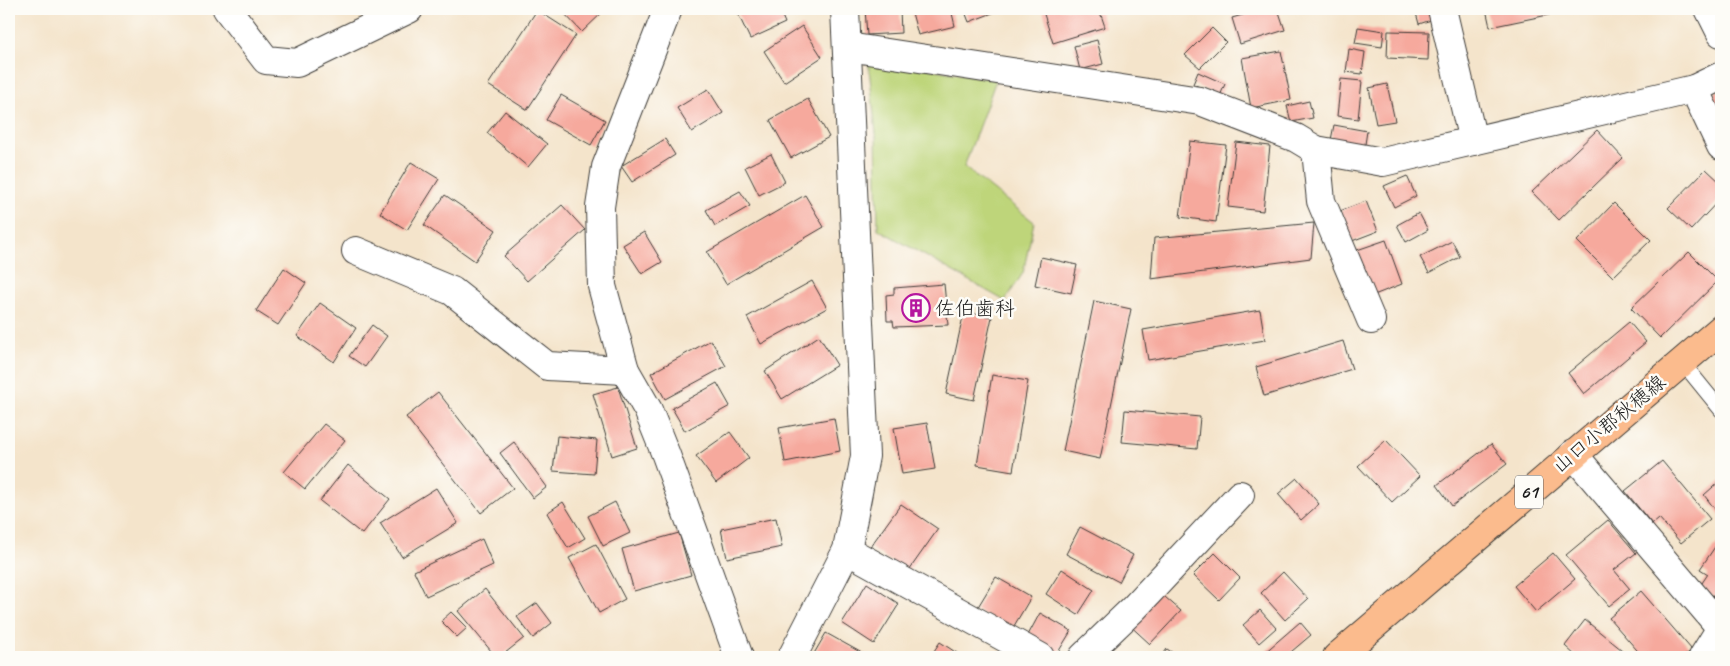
<svg xmlns="http://www.w3.org/2000/svg" width="1730" height="666" viewBox="0 0 1730 666" font-family="Caveat,'Klee One',sans-serif">
	<rect width="100%" height="100%" fill="#fdfcf7"/>
	<filter id="ink" filterUnits="userSpaceOnUse"><feTurbulence type="fractalNoise" baseFrequency=".02" numOctaves="2"/><feDisplacementMap in="SourceGraphic" scale="10" xChannelSelector="R" yChannelSelector="G"/><feConvolveMatrix kernelMatrix="1 2 1 2 8 2 1 2 1" color-interpolation-filters="sRGB"/></filter>
	<filter id="wash" filterUnits="userSpaceOnUse"><feTurbulence type="fractalNoise" baseFrequency=".0096" numOctaves="4" result="noise"/><feDisplacementMap in="SourceGraphic" scale="20" xChannelSelector="R" yChannelSelector="G"/><feGaussianBlur stdDeviation="1.12" result="paint"/><feColorMatrix in="noise" values="0 0 0 0 0 0 0 0 0 0 0 0 0 0 0 0 0 1.4 0 .05"/><feComposite in="paint" operator="in"/></filter>
	<g filter="url(#wash)">
		<rect width="100%" height="100%" fill="#f4e4cb"/>
		<path fill="#bed57a" stroke="#6d784b" d="M868,59L996,80L964,167L1034,222L1023,273L1005,301L878,229L876,134Z"/>
		<g id="blocks">
			<g fill="#f6a99d">
				<path d="M560,9H606L582,32Z"/>
				<path d="M749,9H779L785,23L750,39L738,14Z"/>
				<path d="M865,9H900L901,33L867,35Z"/>
				<path d="M911,9H951L955,26L918,35Z"/>
				<path d="M964,9H1003L969,22Z"/>
				<path d="M1050,9H1099L1105,27L1053,43L1043,11Z"/>
				<path d="M1263,9H1278L1285,30L1240,44L1232,18Z"/>
				<path d="M1429,9L1434,19L1419,24L1416,13Z"/>
				<path d="M1486,9H1572V10L1490,27Z"/>
				<path d="M537,10L576,35L527,110L488,85Z"/>
				<path d="M802,26L822,57L784,82L764,51Z"/>
				<path d="M1358,27L1384,31L1382,47L1355,43Z"/>
				<path d="M1212,28L1226,42L1200,68L1185,55Z"/>
				<path d="M1388,31L1429,32L1428,60L1387,58Z"/>
				<path d="M1097,40L1103,64L1080,70L1074,46Z"/>
				<path d="M1349,49L1365,52L1362,74L1346,72Z"/>
				<path d="M1281,51L1291,100L1251,108L1242,58Z"/>
				<path d="M1198,72L1225,84L1220,96L1193,84Z"/>
				<path d="M1341,79L1362,81L1358,119L1337,116Z"/>
				<path d="M1387,84L1395,121L1376,124L1369,88Z"/>
				<path d="M708,89L723,113L692,132L677,108Z"/>
				<path d="M1721,89V114L1711,94Z"/>
				<path d="M561,95L605,120L591,145L546,120Z"/>
				<path d="M808,99L829,137L791,158L770,120Z"/>
				<path d="M1309,101L1313,118L1291,122L1287,106Z"/>
				<path d="M505,111L547,144L528,167L487,133Z"/>
				<path d="M1334,125L1367,131L1364,151L1330,145Z"/>
				<path d="M1597,130L1623,158L1559,220L1532,192Z"/>
				<path d="M665,139L675,155L632,182L621,166Z"/>
				<path d="M1190,141L1226,145L1216,222L1180,217Z"/>
				<path d="M1236,142L1270,146L1263,211L1228,207Z"/>
				<path d="M771,154L785,182L759,195L745,167Z"/>
				<path d="M411,162L439,179L407,230L380,213Z"/>
				<path d="M1706,169L1721,183V198L1691,230L1668,208Z"/>
				<path d="M1407,176L1416,196L1394,207L1384,186Z"/>
				<path d="M740,191L750,206L715,226L706,210Z"/>
				<path d="M445,195L496,230L475,261L424,225Z"/>
				<path d="M805,195L824,227L726,284L707,252Z"/>
				<path d="M1366,201L1378,231L1352,241L1340,211Z"/>
				<path d="M1614,203L1651,240L1613,277L1577,241Z"/>
				<path d="M562,205L585,230L527,281L504,256Z"/>
				<path d="M1419,213L1428,230L1406,242L1397,225Z"/>
				<path d="M1314,223L1311,258L1151,279L1154,238Z"/>
				<path d="M644,232L662,262L642,274L623,245Z"/>
				<path d="M1386,240L1402,284L1374,295L1357,250Z"/>
				<path d="M1452,241L1460,257L1429,273L1420,257Z"/>
				<path d="M1689,252L1718,281L1660,338L1631,308Z"/>
				<path d="M1041,257L1077,265L1071,293L1035,285Z"/>
				<path d="M284,268L306,283L278,325L256,311Z"/>
				<path d="M812,281L827,308L761,344L747,317Z"/>
				<path d="M944,284L948,325L894,327L893,321H887L886,295L894,294V288Z"/>
				<path d="M1094,301L1131,309L1100,459L1063,451Z"/>
				<path d="M320,303L356,328L334,362L297,336Z"/>
				<path d="M1260,310L1265,340L1148,360L1143,330Z"/>
				<path d="M964,312L992,317L974,400L946,394Z"/>
				<path d="M1629,322L1646,342L1584,394L1568,373Z"/>
				<path d="M372,325L387,336L365,367L349,356Z"/>
				<path d="M819,336L837,365L782,399L765,371Z"/>
				<path d="M711,340L726,366L665,399L651,373Z"/>
				<path d="M1343,341L1352,369L1264,396L1256,367Z"/>
				<path d="M992,375L1028,381L1013,471L977,465Z"/>
				<path d="M717,383L730,406L685,431L672,408Z"/>
				<path d="M618,387L637,448L612,456L593,394Z"/>
				<path d="M438,392L513,488L481,513L406,417Z"/>
				<path d="M1125,410L1200,417L1197,449L1122,442Z"/>
				<path d="M834,418L840,451L785,462L779,428Z"/>
				<path d="M927,423L935,469L902,474L894,428Z"/>
				<path d="M324,424L345,440L305,489L284,472Z"/>
				<path d="M730,432L749,458L716,483L696,456Z"/>
				<path d="M557,436L597,440L594,474L553,471Z"/>
				<path d="M1386,440L1420,476L1392,502L1358,466Z"/>
				<path d="M514,442L547,487L533,498L500,453Z"/>
				<path d="M1491,444L1507,464L1452,506L1437,485Z"/>
				<path d="M1662,461L1710,519L1681,543L1659,518L1652,524L1625,491Z"/>
				<path d="M348,465L390,499L362,534L320,501Z"/>
				<path d="M1297,478L1319,504L1301,520L1278,494Z"/>
				<path d="M1721,480V517L1704,495Z"/>
				<path d="M436,488L458,523L402,557L380,523Z"/>
				<path d="M563,502L585,538L568,548L547,513Z"/>
				<path d="M615,502L630,533L603,546L588,516Z"/>
				<path d="M901,504L938,529L907,573L870,547Z"/>
				<path d="M776,518L782,547L727,558L721,529Z"/>
				<path d="M1608,520L1636,553L1614,570L1630,589L1609,606L1566,555Z"/>
				<path d="M1080,527L1133,555L1119,582L1066,554Z"/>
				<path d="M679,533L691,575L634,591L622,549Z"/>
				<path d="M1721,538V598L1719,600L1700,586L1708,574L1700,569Z"/>
				<path d="M482,539L493,565L426,596L414,571Z"/>
				<path d="M596,544L625,599L599,613L569,558Z"/>
				<path d="M1215,553L1240,578L1219,600L1193,575Z"/>
				<path d="M1553,553L1575,579L1536,612L1514,586Z"/>
				<path d="M1062,569L1094,590L1078,615L1046,594Z"/>
				<path d="M1283,572L1308,599L1285,620L1261,593Z"/>
				<path d="M996,577L1031,597L1011,631L976,610Z"/>
				<path d="M867,583L899,604L874,644L842,623Z"/>
				<path d="M485,589L524,638L500,657H496L458,611Z"/>
				<path d="M1157,590L1181,611L1150,644L1126,622Z"/>
				<path d="M1641,591L1692,650L1683,657H1643L1609,618Z"/>
				<path d="M537,603L552,623L533,638L517,617Z"/>
				<path d="M1260,610L1276,628L1259,643L1243,625Z"/>
				<path d="M451,612L467,628L457,637L441,621Z"/>
				<path d="M1040,613L1071,631L1057,654L1027,637Z"/>
				<path d="M1585,620L1622,650L1616,657H1577L1565,646Z"/>
				<path d="M1300,622L1311,635L1285,657H1265L1263,654Z"/>
				<path d="M826,633L869,657H812Z"/>
				<path d="M940,642L963,657H930Z"/>
				<path d="M1167,649L1179,657H1161Z"/>
			</g>
		</g>
	</g>
	<g filter="url(#ink)">
		<use href="#blocks" fill-opacity="0" stroke="#3c3a36" stroke-width="1"/>
		<g fill="none" stroke-linecap="round" stroke-linejoin="round">
			<defs>
				<path id="service" d="M1682,362L1721,410"/>
				<g id="minor">
					<path d="M227,9L266,60L297,63L409,9"/>
					<path d="M668,9L606,167L600,207L602,286L625,370L648,410L666,455L739,657"/>
					<path d="M1442,9L1473,141"/>
					<path d="M1709,9L1721,33"/>
					<path d="M848,47L1200,101L1296,138L1316,150L1383,162L1694,89L1721,76"/>
					<path d="M1694,89L1721,146"/>
					<path d="M1316,150L1321,201L1371,320"/>
					<path d="M356,251L452,291L547,366L625,370"/>
					<path d="M1573,454L1721,628"/>
					<path d="M847,550L1040,657"/>
					<path d="M792,657L847,550L865,456L845,9"/>
					<path d="M1083,657L1134,608L1240,495"/>
					<path d="M1703,657L1721,628"/>
				</g>
				<path id="primary" d="M1337,657L1721,329"/>
			</defs>
			<use href="#service" stroke="#3c3a36" stroke-width="16"/>
			<use href="#minor" stroke="#3c3a36" stroke-width="30"/>
			<use href="#primary" stroke="#3c3a36" stroke-width="30"/>
			<use href="#service" stroke="#fff" stroke-width="14"/>
			<use href="#minor" stroke="#fff" stroke-width="28"/>
			<use href="#primary" stroke="#fbbb8d" stroke-width="28"/>
		</g>
	</g>
	<defs>
		<symbol id="building-ring" viewBox="-11 -11 22 22"><circle r="9.5" fill="#fdfcf7" stroke="#b5179e" stroke-width="1.5"/><path d="M-4-6H4V6H1V3H-1V6H-4ZM-2.5-4.3h1.7v1.8h-1.7ZM.8-4.3h1.7v1.8H.8ZM-2.5-1h1.7V.8h-1.7ZM.8-1h1.7V.8H.8Z" fill="#b5179e"/></symbol>
	</defs>
	<g fill-rule="evenodd">
		<use href="#building-ring" x="900" y="292" width="32" height="32"/>
	</g>
	<g text-anchor="middle" dominant-baseline="central" stroke-width="5" stroke-linejoin="round" paint-order="stroke">
		<rect fill="#fdfcf7" stroke="#605f5e" stroke-width="1" x="1515" y="475.5" width="28" height="33" rx="4"/>
		<g font-size="19" font-weight="bold" fill="#1c1c1c">
			<text x="1529" y="492">61</text>
		</g>
		<g font-size="20" fill="#1c1c1c" stroke="#fdfcf7" text-anchor="start">
			<text x="935" y="308">佐伯歯科</text>
		</g>
		<g font-size="20" fill="#1c1c1c" stroke="#fdfcf7">
			<text transform="translate(1609 424) rotate(-40)">山口小郡秋穂線</text>
		</g>
	</g>
	<rect width="1730" height="666" fill="none" stroke="#fdfcf7" stroke-width="30"/>
</svg>
